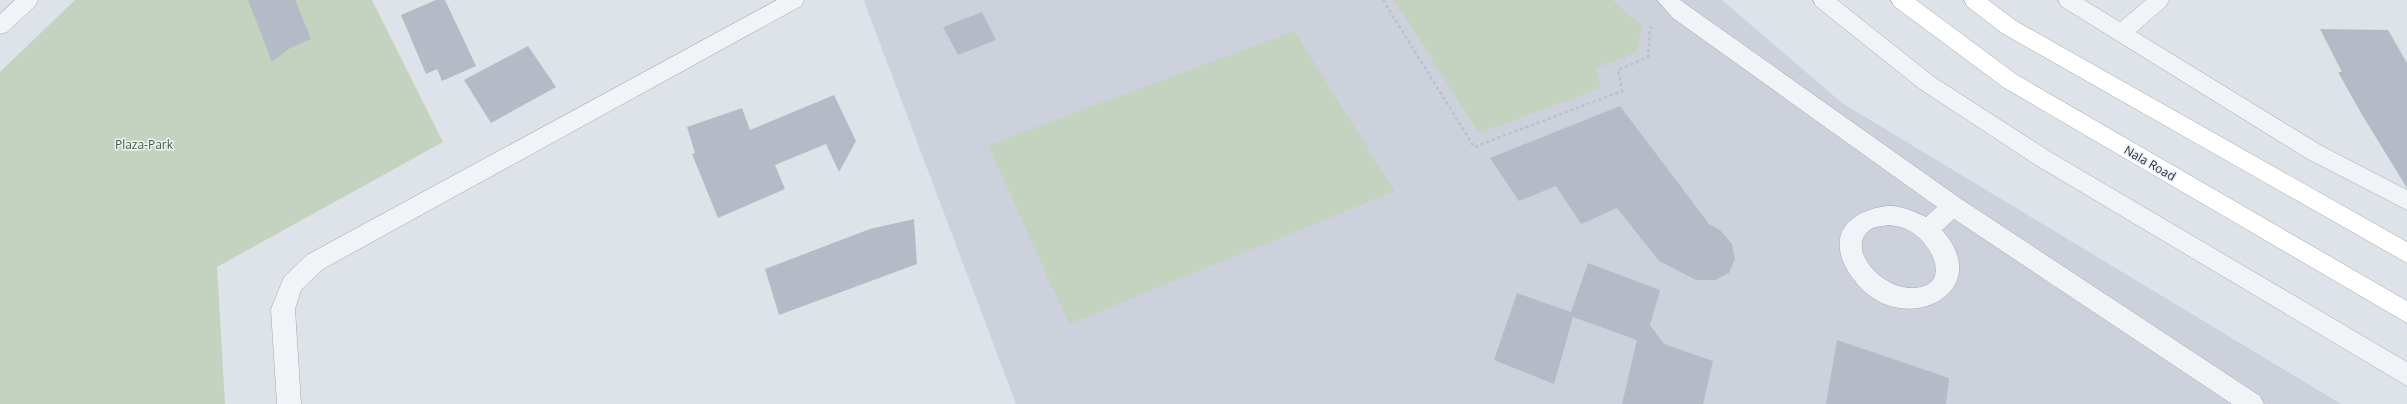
<svg xmlns="http://www.w3.org/2000/svg" width="2407" height="404" viewBox="0 0 2407 404" font-family="'Open Sans',sans-serif">
	<rect width="100%" height="100%" fill="#dee2e9"/>
	<path fill="#ccd1db" d="M867,0H1722L1842,103L2341,404H1016L864,1Z"/>
	<g fill="#c3d3bf">
		<path d="M75,0H372L443,142L217,267L225,404H0V72Z"/>
		<path d="M1394,0H1612L1642,26L1636,52L1596,68L1601,88L1479,133Z"/>
		<path d="M1294,31L1395,191L1069,324L988,145Z"/>
	</g>
	<g fill="#b5bbc6">
		<path d="M248,0H295L311,39L290,48L272,62Z"/>
		<path d="M436,0H445L476,66L442,81L437,69L426,74L401,15Z"/>
		<path d="M982,12L996,40L958,55L943,27Z"/>
		<path d="M2320,29L2388,30L2407,63V188L2361,113L2338,72H2342Z"/>
		<path d="M528,46L556,87L491,123L464,80Z"/>
		<path d="M834,95L856,141L839,172L826,144L775,165L785,189L718,218L692,154L695,153L687,127L742,108L750,130Z"/>
		<path d="M1620,106L1709,224L1720,230L1732,244L1735,259L1729,273L1715,280H1696L1659,261L1617,208L1581,224L1556,186L1519,201L1490,158Z"/>
		<path d="M914,219L917,264L779,315L765,269L870,229Z"/>
		<path d="M1588,263L1660,290L1650,325L1664,344L1713,361L1703,404H1622L1637,340L1573,317L1554,384L1494,360L1517,293L1571,312Z"/>
		<path d="M1837,340L1949,378L1946,404H1826Z"/>
	</g>
	<g fill="none" stroke-linecap="round" stroke-linejoin="round">
		<defs>
			<g id="minor">
				<path d="M15,0H38L35,6L7,32L0,34V14Z"/>
				<path d="M777,0H804L801,6L323,269L301,290L295,309L301,404H277L271,309L284,277L307,255Z"/>
				<path d="M1657,0H1680L1961,199L2260,396L2264,404H2232L1954,219L1942,230C1999,294 1900,341 1855,281C1848,272 1841,261 1840,249C1836,221 1865,208 1888,206C1900,205 1916,212 1926,217L1937,207L1673,18ZM1889,225C1900,226 1909,229 1917,236C1930,246 1948,277 1924,286C1890,299 1841,249 1871,229C1876,226 1884,226 1889,225Z"/>
				<path d="M1813,0H1837L1934,77L2052,153L2407,362V386L2036,165L1920,89L1816,6Z"/>
				<path d="M2058,0H2084L2120,22L2146,0H2169L2166,6L2136,32L2322,146L2407,190V210L2306,158L2061,6Z"/>
			</g>
			<g id="major">
				<path d="M1891,0H1916L2017,75L2407,301V323L2003,87L1894,6Z"/>
				<path d="M1964,0H1988L2016,21L2407,242V263L2002,33L1967,6Z"/>
			</g>
		</defs>
		<use href="#minor" stroke="#a3a9b3" stroke-width="1"/>
		<use href="#major" stroke="#9da6b5" stroke-width="1"/>
		<path stroke="#bcc0c8" stroke-width="2.5" stroke-dasharray="3 3" stroke-linecap="butt" d="M1383,0L1474,147L1622,91L1618,70L1648,57L1650,28L1655,25"/>
		<use href="#minor" fill="#f1f3f7" fill-rule="evenodd"/>
		<use href="#major" fill="#fff" fill-rule="evenodd"/>
	</g>
	<g text-anchor="middle" dominant-baseline="central" stroke-width="3" stroke-linejoin="round" paint-order="stroke">
		<g font-size="12" fill="#395d33" stroke="#eef1f6">
			<text x="144" y="144">Plaza-Park</text>
		</g>
		<g font-size="12" fill="#262f41" stroke="#eef1f6">
			<text transform="translate(2150 163) rotate(30)">Nala Road</text>
		</g>
	</g>
</svg>
